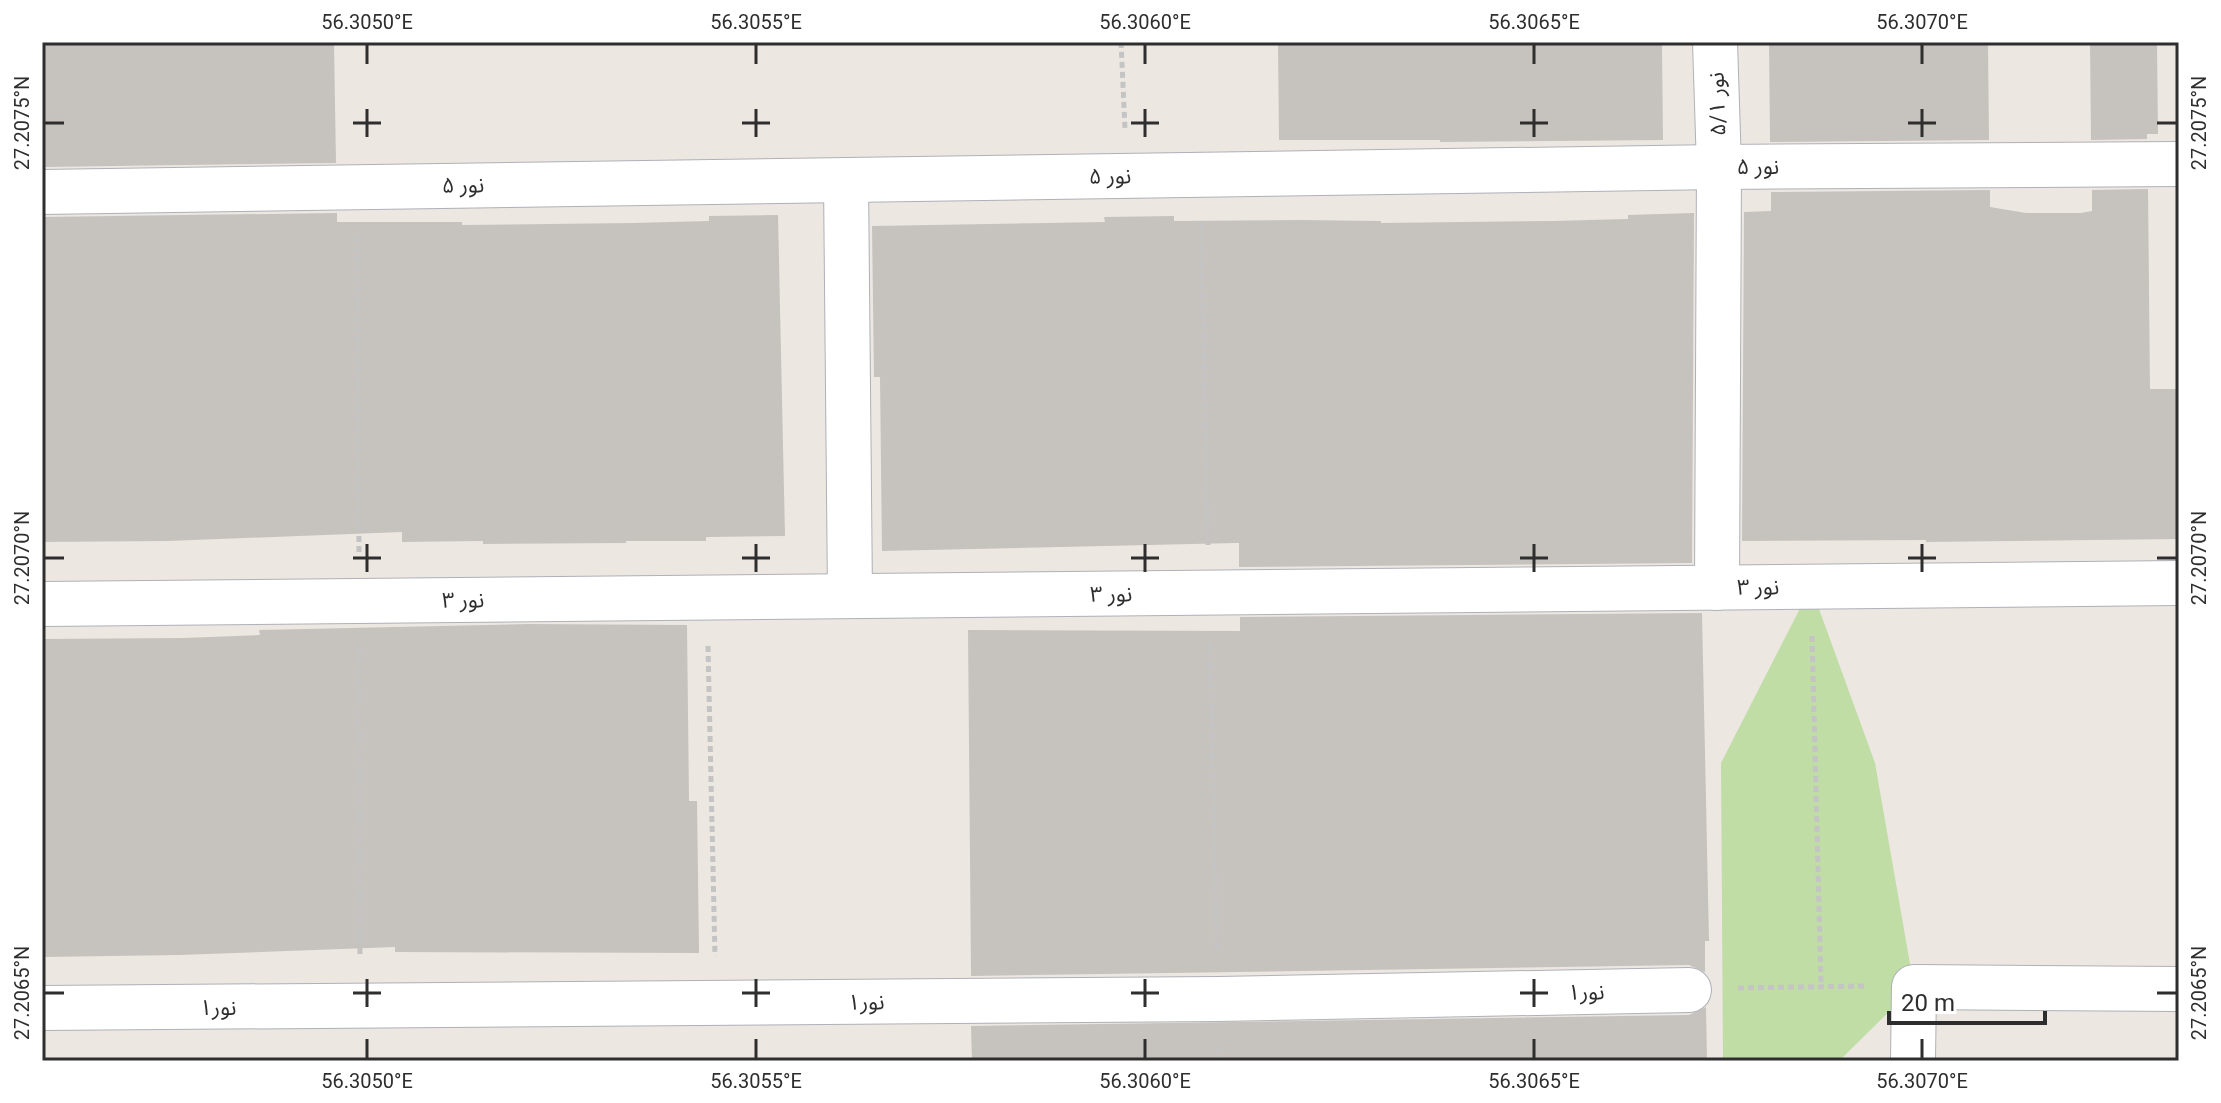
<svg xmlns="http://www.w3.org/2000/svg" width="2221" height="1103" viewBox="0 0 2221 1103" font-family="Roboto,'Noto Sans Arabic',sans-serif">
	<rect width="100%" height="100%" fill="#ede7e2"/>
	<path fill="#bfdda5" d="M1811,587L1875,763L1914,987L1839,1061H1723L1721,763Z"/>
	<g fill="#c6c2bd">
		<path d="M42,42H334L336,163L42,167Z"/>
		<path d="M1278,42H1662L1663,140L1440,142V140H1279Z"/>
		<path d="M1769,42H1988L1989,140L1770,142Z"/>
		<path d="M2090,42H2157L2158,134H2147V139L2091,140Z"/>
		<path d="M2148,189L2150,389H2179V539L1926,542V540L1742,541L1744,212L1771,211V192L1990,190V207L2026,213H2081L2092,211V190Z"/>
		<path d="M337,213V222H462V225L633,223L709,221V216L778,215L785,536L706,537V541H626V543L483,544V541L402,542V532L168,541L42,542V217Z"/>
		<path d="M1694,213L1692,563L1239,567V543H1236L882,551L880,377H874L872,226L1105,222L1104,217L1174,216V221L1301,220L1381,221V223L1552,221L1628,219V215Z"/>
		<path d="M1702,613L1709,941H1705V972L1689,965L971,976L968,630L1240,631V617Z"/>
		<path d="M529,624L687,625L689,801H697L699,953L395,952V947L179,955L42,957V639L183,638L260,635L259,630Z"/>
		<path d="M1706,1007L1707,1061H972L971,1026L1689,1015Z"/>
	</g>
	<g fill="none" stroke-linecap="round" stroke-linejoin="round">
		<defs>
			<g id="minor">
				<path d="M1715,42L1719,167L1717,588"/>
				<path d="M846,180L850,596"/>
				<path d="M42,192L1719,167L2179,164"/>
				<path d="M42,604L2179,583"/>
				<path d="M42,1008L1218,999L1689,990"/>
				<path d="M1913,1061L1914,987L2179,989"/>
			</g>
		</defs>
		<use href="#minor" stroke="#aeb1b8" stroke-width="46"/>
		<g stroke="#c4c4c4" stroke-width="5" stroke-dasharray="6 4" stroke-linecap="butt">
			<path d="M1121,42L1125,129"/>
			<path d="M1201,223L1208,545"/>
			<path d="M357,236L359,554"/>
			<path d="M1812,636L1821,985"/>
			<path d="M1210,643L1217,953"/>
			<path d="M708,646L715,956"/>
			<path d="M359,648L360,958"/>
			<path d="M1738,988L1864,986"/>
			<path d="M1219,1047V1061"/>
		</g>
		<use href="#minor" stroke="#fff" stroke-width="44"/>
	</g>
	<path fill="none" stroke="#2e2e2e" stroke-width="3" d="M367,44V64M756,44V64M1145,44V64M1534,44V64M1922,44V64M367,109V137M756,109V137M1145,109V137M1534,109V137M1922,109V137M44,123H64M353,123H381M742,123H770M1131,123H1159M1520,123H1548M1908,123H1936M2157,123H2177M367,544V572M756,544V572M1145,544V572M1534,544V572M1922,544V572M44,558H64M353,558H381M742,558H770M1131,558H1159M1520,558H1548M1908,558H1936M2157,558H2177M367,979V1007M756,979V1007M1145,979V1007M1534,979V1007M44,993H64M353,993H381M742,993H770M1131,993H1159M1520,993H1548M2157,993H2177M367,1039V1059M756,1039V1059M1145,1039V1059M1534,1039V1059M1922,1039V1059"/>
	<g text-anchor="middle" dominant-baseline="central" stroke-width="7" stroke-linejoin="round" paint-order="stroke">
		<g font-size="22" fill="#2e2e2e" stroke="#fff">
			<text transform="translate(1717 104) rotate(-92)">نور ۵/۱</text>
			<text x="1758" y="166">نور ۵</text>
			<text transform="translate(1110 176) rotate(-1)">نور ۵</text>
			<text transform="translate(463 185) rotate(-1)">نور ۵</text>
			<text transform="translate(1758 587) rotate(-1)">نور ۳</text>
			<text transform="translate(1111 594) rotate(-1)">نور ۳</text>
			<text transform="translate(463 600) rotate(-1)">نور ۳</text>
			<text transform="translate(1586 992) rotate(-1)">نور۱</text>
			<text transform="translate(866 1002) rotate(-1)">نور۱</text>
			<text x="218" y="1007">نور۱</text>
		</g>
	</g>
	<rect width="2221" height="1103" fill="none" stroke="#ffffff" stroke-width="88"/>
	<path d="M1889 1011v12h156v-12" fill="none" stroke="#2e2e2e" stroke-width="4"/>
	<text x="1901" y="1011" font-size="24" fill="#2e2e2e" stroke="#ffffff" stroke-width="6" paint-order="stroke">20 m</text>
	<rect x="44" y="44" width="2133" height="1015" fill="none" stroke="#2e2e2e" stroke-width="3"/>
	<g font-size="20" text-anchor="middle" fill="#2e2e2e">
		<text x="367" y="29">56.3050°E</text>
		<text x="756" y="29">56.3055°E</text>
		<text x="1145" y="29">56.3060°E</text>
		<text x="1534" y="29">56.3065°E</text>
		<text x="1922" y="29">56.3070°E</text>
		<text transform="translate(22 123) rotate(-90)" y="7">27.2075°N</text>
		<text transform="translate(2199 123) rotate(-90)" y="7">27.2075°N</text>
		<text transform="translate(22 558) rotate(-90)" y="7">27.2070°N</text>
		<text transform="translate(2199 558) rotate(-90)" y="7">27.2070°N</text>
		<text transform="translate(22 993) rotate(-90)" y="7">27.2065°N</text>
		<text transform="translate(2199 993) rotate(-90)" y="7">27.2065°N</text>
		<text x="367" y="1088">56.3050°E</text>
		<text x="756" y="1088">56.3055°E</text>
		<text x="1145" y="1088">56.3060°E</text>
		<text x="1534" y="1088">56.3065°E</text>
		<text x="1922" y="1088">56.3070°E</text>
	</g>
</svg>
